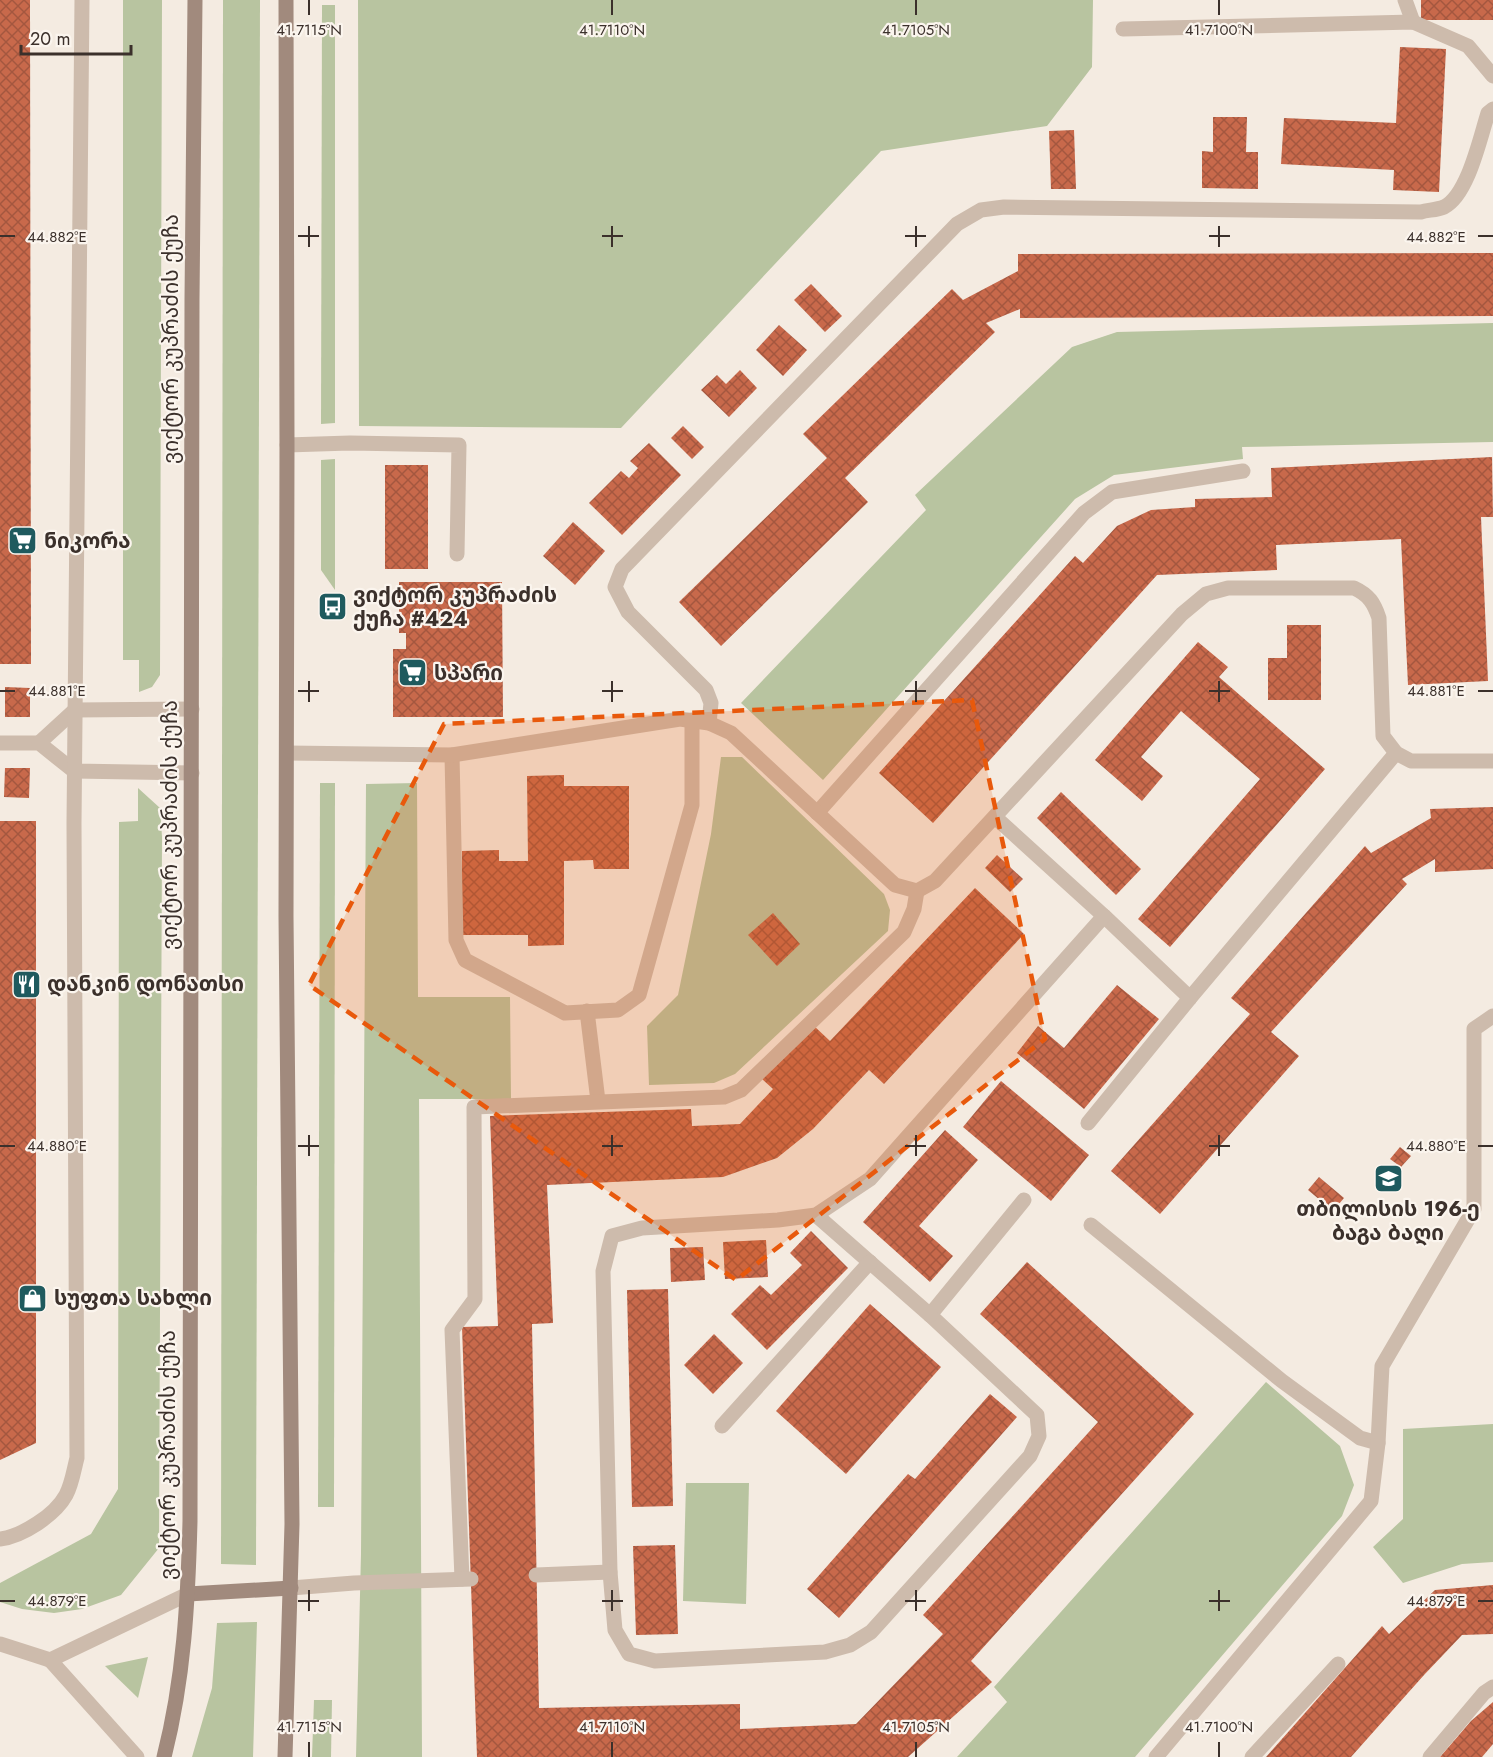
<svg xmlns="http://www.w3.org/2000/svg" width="1493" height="1757" viewBox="0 0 1493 1757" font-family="Jost,'Noto Sans Georgian',sans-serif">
	<defs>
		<pattern id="building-cross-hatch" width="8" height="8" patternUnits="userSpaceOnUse" patternTransform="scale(1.5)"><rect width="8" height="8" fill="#c8694b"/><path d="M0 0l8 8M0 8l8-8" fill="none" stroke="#a4573f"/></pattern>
	</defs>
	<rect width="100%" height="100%" fill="#f4ebe1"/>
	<g fill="#b8c4a0">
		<path d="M123,0H162L160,675L152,687L139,692V660H123Z"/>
		<path d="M223,0H260L256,1565L221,1564Z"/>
		<path d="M358,0H1093L1092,67L1047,126L881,151L621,428L359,426Z"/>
		<path d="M322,5H335V423L321,424Z"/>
		<path d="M1493,323V442L1242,447L1243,459L1114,475L1075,499L823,780L741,703L926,510L915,495L1072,347L1117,332Z"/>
		<path d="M335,459V590L321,570V460Z"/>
		<path d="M721,757H742L884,894L890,910L888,931L735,1074L714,1083L649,1085L647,1026L678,995L711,834Z"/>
		<path d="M320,783H335L334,1507H318Z"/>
		<path d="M417,783L418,997H510L511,1099H419L422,1757H356L361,1554L366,784Z"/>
		<path d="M138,788L160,808L162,837L159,1548L121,1595L82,1609L54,1613L22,1609L0,1602V1583L91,1534L118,1489L119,822L138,821Z"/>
		<path d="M1266,1382L1340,1446L1354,1485L1342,1516L1135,1757H957L1007,1702L994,1687Z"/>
		<path d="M1493,1424V1562L1462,1564L1403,1583L1373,1547L1403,1519V1429Z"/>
		<path d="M686,1483H749L746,1604L683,1601Z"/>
		<path d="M257,1622L253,1757H192L212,1688L217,1623Z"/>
		<path d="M148,1657L138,1698L105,1666Z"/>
		<path d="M314,1700H332L331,1757H312Z"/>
	</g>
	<g fill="url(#building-cross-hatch)">
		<path d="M0,0H30L31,664H0Z"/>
		<rect x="1421" y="0" width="72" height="20"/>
		<path d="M1400,47L1446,49L1439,192L1393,190L1394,170L1281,164L1284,118L1396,123Z"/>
		<path d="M1213,117H1247L1246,152H1258V189L1202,188V151L1213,152Z"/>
		<path d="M1074,130L1076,189H1051L1049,131Z"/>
		<path d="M1493,253V316L1020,318V309L986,323L995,332L845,478L868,502L721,646L679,602L827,458L803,434L952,289L963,300L1018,271V254Z"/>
		<path d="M811,284L842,316L825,332L794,300Z"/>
		<path d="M779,325L807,350L783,376L756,350Z"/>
		<path d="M740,370L757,388L729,417L701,390L717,375L726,384Z"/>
		<path d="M683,426L704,447L692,459L671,438Z"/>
		<path d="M649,443L681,475L622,535L589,503L621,471L629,478L638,468L630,461Z"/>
		<path d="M1492,457L1493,517H1481L1488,681L1408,685L1401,539L1276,545L1277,570L1157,575L933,823L879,773L1075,556L1083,563L1117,526L1151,510L1195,507V499L1272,497L1271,468Z"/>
		<rect x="385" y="465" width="43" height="104"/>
		<path d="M573,522L605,551L575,585L543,556Z"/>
		<path d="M399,582H502L503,717H393V649H406V633H399Z"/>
		<path d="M1287,625H1321V700H1268V658H1287Z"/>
		<path d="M1198,642L1228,667L1219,677L1325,769L1170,947L1138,919L1260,779L1181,711L1141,757L1163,776L1142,801L1095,760Z"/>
		<path d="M5,687L30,688V717H5Z"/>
		<path d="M5,768H30L29,798L4,797Z"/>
		<path d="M564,775V786H629V869H594L593,860L564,861V945L528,946V935H462V851L499,850V861H528L527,776Z"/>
		<path d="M1061,792L1141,869L1116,895L1037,818Z"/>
		<path d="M1493,807V869L1435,872V859L1402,879L1407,884L1271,1032L1299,1056L1160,1214L1111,1171L1250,1014L1231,998L1365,846L1371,853L1431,818L1430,809Z"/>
		<path d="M0,821H36V1443L0,1460Z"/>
		<path d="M997,855L1023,879L1010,892L985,868Z"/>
		<path d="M975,888L1024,934L884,1084L869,1070L813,1129L777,1158L723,1177L547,1185L553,1323L532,1324L539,1708L740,1704V1729L856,1724L943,1634L923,1615L1098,1422L980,1314L1027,1262L1194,1414L971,1661L992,1682L908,1757H477L462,1327L498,1326L490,1116L691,1109L692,1126L740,1124L773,1089L762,1079L813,1025L830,1041Z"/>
		<path d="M773,913L800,944L777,966L748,935Z"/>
		<path d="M1117,985L1159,1019L1084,1109L1017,1053L1038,1026L1064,1048Z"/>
		<path d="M1001,1081L1089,1155L1051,1201L963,1127Z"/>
		<path d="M945,1130L978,1160L919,1226L953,1256L930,1282L863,1222Z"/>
		<path d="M1400,1147L1411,1156L1401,1167L1390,1159Z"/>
		<path d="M1319,1177L1344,1198L1333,1211L1308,1190Z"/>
		<path d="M811,1231L848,1268L767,1350L731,1314L760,1285L771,1295L802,1265L790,1253Z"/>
		<path d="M766,1240L768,1277L725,1279L723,1242Z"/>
		<path d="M703,1247L705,1280L671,1282L670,1248Z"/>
		<path d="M668,1289L673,1506L632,1507L627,1290Z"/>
		<path d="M870,1304L941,1367L846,1474L776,1411Z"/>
		<path d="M714,1334L743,1363L713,1394L684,1365Z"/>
		<path d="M990,1394L1017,1417L839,1618L807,1589L908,1474L915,1479Z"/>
		<path d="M675,1545L678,1634L636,1635L633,1546Z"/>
		<path d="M1493,1585V1634L1462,1635L1424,1675L1351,1757H1266L1382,1626L1389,1634L1435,1590Z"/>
		<path d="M1493,1702V1744L1482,1757H1440L1471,1721Z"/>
	</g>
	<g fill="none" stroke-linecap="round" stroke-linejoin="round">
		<g stroke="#cdbbac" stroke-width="15">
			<path d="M1405,0L1413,22"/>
			<path d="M1123,29L1413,22L1468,46L1493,76"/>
			<path d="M287,445L350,443L459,445L457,554"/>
			<path d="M709,723L711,703L706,690L628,612L615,587L622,569L957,224L981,210L1004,207L1421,212C1428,210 1437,210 1444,207C1468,195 1480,138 1488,113L1493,109"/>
			<path d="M0,743H39L74,771L192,773"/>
			<path d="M39,743L75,710L192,709"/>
			<path d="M452,755L456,940L465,960L565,1013L618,1010L639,995L692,805V720"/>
			<path d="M817,813L1084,513L1112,492L1243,471"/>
			<path d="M995,817L1104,916L1190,998L1396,753"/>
			<path d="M587,1011L598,1101"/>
			<path d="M1088,1123L1190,998"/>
			<path d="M1024,1200L930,1315L1037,1415L1039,1436L1030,1456L871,1632L850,1645L825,1652L655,1661L629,1654L615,1630L610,1572L603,1271L612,1236L642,1228L778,1220L816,1215L870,1179L1104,916"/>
			<path d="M816,1215L930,1315"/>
			<path d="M1091,1225L1282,1381L1360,1438L1378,1443"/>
			<path d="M722,1426L870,1262"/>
			<path d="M0,1539C23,1536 55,1515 66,1495C72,1484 74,1469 77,1458L74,823L82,0"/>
			<path d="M536,1575L610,1572"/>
			<path d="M462,1579L452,1330L475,1299L474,1107L724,1097L741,1090L904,932L914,909L917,891"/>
			<path d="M291,1588L354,1583L471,1579"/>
			<path d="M1156,1757L1371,1501L1378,1443L1382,1366L1474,1209V1029L1493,1016"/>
			<path d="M1252,1757L1338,1664"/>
			<path d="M1430,1757L1484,1693L1493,1687"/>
		</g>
		<g stroke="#cdbbac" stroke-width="15">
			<path d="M287,753L452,755L680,719L709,723L731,733L895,885L917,891L935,881L1182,614L1206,594L1228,588H1354C1369,595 1374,603 1379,618L1383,736L1396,753L1411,761H1493"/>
			<path d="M0,1644L50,1660"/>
			<path d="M137,1757L50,1660L188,1594"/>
		</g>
		<g stroke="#a18a7d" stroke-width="15">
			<path d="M188,1594L291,1588"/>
			<path d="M164,1757C184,1679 188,1601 190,1521L192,299L195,0"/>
			<path d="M285,1757L292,1524L286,916L287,445L286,0"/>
		</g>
	</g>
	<path fill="#e8590c" fill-opacity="0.2" stroke="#e8590c" stroke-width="4.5" stroke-dasharray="12 8" stroke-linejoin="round" d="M972,700L1045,1039L736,1280L309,985L444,724Z"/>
	<path fill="none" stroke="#3b302b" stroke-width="2" d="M309,0V15M612,0V15M916,0V15M1219,0V15M309,226V247M612,226V247M916,226V247M1219,226V247M0,236H15M298,236H319M602,236H623M905,236H926M1209,236H1230M1478,236H1493M309,681V702M612,681V702M916,681V702M1219,681V702M0,691H15M298,691H319M602,691H623M905,691H926M1209,691H1230M1478,691H1493M309,1135V1156M612,1135V1156M916,1135V1156M1219,1135V1156M0,1146H15M298,1146H319M602,1146H623M905,1146H926M1209,1146H1230M1478,1146H1493M309,1590V1611M612,1590V1611M916,1590V1611M1219,1590V1611M0,1601H15M298,1601H319M602,1601H623M905,1601H926M1209,1601H1230M1478,1601H1493M309,1742V1757M612,1742V1757M916,1742V1757M1219,1742V1757"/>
	<defs>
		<symbol id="supermarket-square" viewBox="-11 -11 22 22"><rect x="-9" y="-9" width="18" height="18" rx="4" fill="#1f5a5e" stroke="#fbf5ee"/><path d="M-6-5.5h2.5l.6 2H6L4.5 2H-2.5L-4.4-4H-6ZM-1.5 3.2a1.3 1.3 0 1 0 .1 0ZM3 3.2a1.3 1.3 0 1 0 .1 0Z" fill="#fff"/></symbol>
		<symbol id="bus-square" viewBox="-11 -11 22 22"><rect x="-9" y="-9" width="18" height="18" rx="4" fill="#1f5a5e" stroke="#fbf5ee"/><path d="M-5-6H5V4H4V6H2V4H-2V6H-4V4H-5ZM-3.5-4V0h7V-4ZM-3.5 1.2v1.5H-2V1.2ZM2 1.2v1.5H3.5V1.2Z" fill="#fff"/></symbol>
		<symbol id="restaurant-square" viewBox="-11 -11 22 22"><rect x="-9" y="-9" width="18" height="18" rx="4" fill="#1f5a5e" stroke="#fbf5ee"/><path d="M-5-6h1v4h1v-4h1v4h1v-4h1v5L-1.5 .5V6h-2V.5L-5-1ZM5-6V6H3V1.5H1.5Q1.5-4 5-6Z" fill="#fff"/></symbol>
		<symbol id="school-square" viewBox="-11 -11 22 22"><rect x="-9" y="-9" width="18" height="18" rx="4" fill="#1f5a5e" stroke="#fbf5ee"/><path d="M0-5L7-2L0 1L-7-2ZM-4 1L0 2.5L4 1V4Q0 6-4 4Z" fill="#fff"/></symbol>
		<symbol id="shop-square" viewBox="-11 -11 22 22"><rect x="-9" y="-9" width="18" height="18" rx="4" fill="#1f5a5e" stroke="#fbf5ee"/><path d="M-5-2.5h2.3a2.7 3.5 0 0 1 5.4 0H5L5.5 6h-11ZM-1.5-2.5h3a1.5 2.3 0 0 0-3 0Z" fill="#fff"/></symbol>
	</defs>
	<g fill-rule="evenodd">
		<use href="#supermarket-square" x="6" y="524" width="33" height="33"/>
		<use href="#bus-square" x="316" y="590" width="33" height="33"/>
		<use href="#supermarket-square" x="396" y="656" width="33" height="33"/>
		<use href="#restaurant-square" x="10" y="968" width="33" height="33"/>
		<use href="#school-square" x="1372" y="1162" width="33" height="33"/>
		<use href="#shop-square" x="16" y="1282" width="33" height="33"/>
	</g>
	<g text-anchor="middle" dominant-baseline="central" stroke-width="4.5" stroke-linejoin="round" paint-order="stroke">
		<g font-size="21" fill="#3b302b" stroke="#fbf5ee">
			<text transform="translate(171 339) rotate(-90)">ვიქტორ კუპრაძის ქუჩა</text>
			<text transform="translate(170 825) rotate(-90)">ვიქტორ კუპრაძის ქუჩა</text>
			<text transform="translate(168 1455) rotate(-90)">ვიქტორ კუპრაძის ქუჩა</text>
		</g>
		<g font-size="21" font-weight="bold" fill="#3b302b" stroke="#fbf5ee" text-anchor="start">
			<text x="44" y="541">ნიკორა</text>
			<text x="353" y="595">ვიქტორ კუპრაძის<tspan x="353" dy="24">ქუჩა #424</tspan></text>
			<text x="434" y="673">სპარი</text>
			<text x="47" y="984">დანკინ დონათსი</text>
			<text x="1388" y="1209" text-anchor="middle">თბილისის 196-ე<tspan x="1388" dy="24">ბაგა ბაღი</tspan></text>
			<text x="54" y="1298">სუფთა სახლი</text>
		</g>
	</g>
	<g font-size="15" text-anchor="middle" fill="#3b302b" stroke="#fbf5ee" stroke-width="4.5" stroke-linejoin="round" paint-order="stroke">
		<text x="309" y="35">41.7115°N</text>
		<text x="612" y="35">41.7110°N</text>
		<text x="916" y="35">41.7105°N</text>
		<text x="1219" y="35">41.7100°N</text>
		<text x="1436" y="242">44.882°E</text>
		<text x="57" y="242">44.882°E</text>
		<text x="1436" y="696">44.881°E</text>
		<text x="57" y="696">44.881°E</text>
		<text x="1436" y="1151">44.880°E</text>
		<text x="57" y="1151">44.880°E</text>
		<text x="1436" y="1606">44.879°E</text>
		<text x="57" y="1606">44.879°E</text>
		<text x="309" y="1732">41.7115°N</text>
		<text x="612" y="1732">41.7110°N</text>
		<text x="916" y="1732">41.7105°N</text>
		<text x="1219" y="1732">41.7100°N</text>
	</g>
	<path d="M21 45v9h110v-9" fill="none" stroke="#3b302b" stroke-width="3"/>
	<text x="30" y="45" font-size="18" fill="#3b302b" stroke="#fbf5ee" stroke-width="4.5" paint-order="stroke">20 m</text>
</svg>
